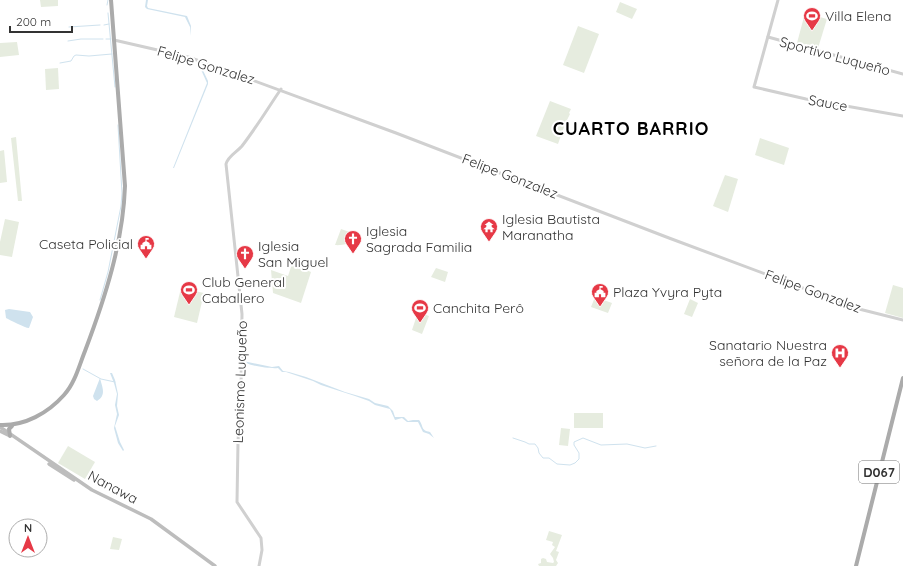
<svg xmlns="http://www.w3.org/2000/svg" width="903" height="566" viewBox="0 0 903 566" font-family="Quicksand,sans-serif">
	<rect width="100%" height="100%" fill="#fff"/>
	<g fill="#e6ecdf">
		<path d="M40,0H58V6L41,7Z"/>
		<path d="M620,2L637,9L632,19L616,12Z"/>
		<path d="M805,13L827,19L818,48L797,43Z"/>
		<path d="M578,26L599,34L584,73L563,65Z"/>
		<path d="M17,42L19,55L0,57V43Z"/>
		<path d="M58,68L59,89L46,90L45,69Z"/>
		<path d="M550,101L571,109L569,113L570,114L565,124L558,144L536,136Z"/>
		<path d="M16,137L22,201H18L11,138Z"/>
		<path d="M760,138L789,148L784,165L755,155Z"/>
		<path d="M4,150L7,182L0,183V151Z"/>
		<path d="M725,175L738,179L728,212L713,206Z"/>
		<path d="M5,219L19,222L12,257L0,255V242Z"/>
		<path d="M341,229L361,236L359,242C351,242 342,246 335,245Z"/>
		<path d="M292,264L311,272L301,303L273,293L271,270L288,276Z"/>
		<path d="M436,268L448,272L445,282L431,277Z"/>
		<path d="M893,285L903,288V318L885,313Z"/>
		<path d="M181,288L204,293L197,323L174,317Z"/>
		<path d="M595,297L612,303L608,313L591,307Z"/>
		<path d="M690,299L698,303L692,317L684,314Z"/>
		<path d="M418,312L429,316L422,334L412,330Z"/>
		<rect x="574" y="413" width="29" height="15"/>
		<path d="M561,428L570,429L568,446L559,445Z"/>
		<path d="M68,446L95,462L85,479L58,463Z"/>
		<path d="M549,531L562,535L556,551L559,552L556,560L558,563L556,566H539L538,564L541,563V559L543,558L546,559L547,562L553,563L554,562L553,558L550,554L555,547L552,545L553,542L546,540Z"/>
		<path d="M113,537L122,539L119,550L110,549Z"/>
	</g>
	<g fill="#cfe2ee">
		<path d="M146,0H148L147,6L148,8L187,16L191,26L190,36V27L185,17L147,9L145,7Z"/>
		<path d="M198,63L200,64L208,81V84L174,168H173L207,83Z"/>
		<path d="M9,309L30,312L33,317L29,328C25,328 10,320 6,318L5,310Z"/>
		<path d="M243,361L272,367L279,366L283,371L289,372L306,377L345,392L369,399L375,403L388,406L393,411L395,417H404L408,421L413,420H419C424,426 420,430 430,432L434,438L429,434L423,432L418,422H407L402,418L395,420L390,409L375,405L369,401L355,396L321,385L313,381L286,372H282L278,368C271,369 248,366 243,361Z"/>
		<path d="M110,373H112L115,380L118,394L117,406L119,415L115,426L120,442L124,450L123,451L118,443L114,428L117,414L115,405L117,394L114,383Z"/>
		<path d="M100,378C102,387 107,395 97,401L94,399L93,396Z"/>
	</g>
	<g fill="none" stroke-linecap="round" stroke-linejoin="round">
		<g stroke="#cfe2ee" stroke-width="1">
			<path d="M107,5L108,0"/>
			<path d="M108,13L115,87"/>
			<path d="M104,25L109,24"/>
			<path d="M69,27L100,25"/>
			<path d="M106,39H111"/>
			<path d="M68,41L81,39H103"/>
			<path d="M60,63L71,61L74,56L76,55L89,56L112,54"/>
			<path d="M100,300L108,272L121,206L122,193L118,125"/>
			<path d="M83,369L101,379L115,382"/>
			<path d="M513,438L525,442L529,444H535L538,448L539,453L543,458H549L557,464L570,465L575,463L579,459V453L574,445V442L583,438L601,445L627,444L645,448L656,446"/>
		</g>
		<g stroke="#d0d0d0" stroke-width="3">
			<path d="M778,0L754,87L806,99L903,116"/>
			<path d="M768,37L903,74"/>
			<path d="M114,40L188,57L214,66L396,133L669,238L859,309L903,320"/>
			<path d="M259,566L262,550L261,538L237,502L238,442L241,388L242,314L226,164C228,156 237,152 242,146C256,128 268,108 281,89"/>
		</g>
		<g stroke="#bdbdbd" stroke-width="3.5">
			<path d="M0,427L92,490L151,519L215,566"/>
			<path d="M0,431L8,435"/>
			<path d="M49,464L74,480"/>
		</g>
		<g stroke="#ababab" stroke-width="4">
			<path d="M0,425C25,426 48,413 64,395C75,383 79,366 85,351C105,298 123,243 125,186L111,0"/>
			<path d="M10,436L9,429L12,426"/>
			<path d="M856,566L903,378"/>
		</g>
	</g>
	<defs>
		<symbol id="stadium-pin" viewBox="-11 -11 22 30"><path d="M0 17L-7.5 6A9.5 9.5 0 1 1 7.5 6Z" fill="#e63946" stroke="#fff"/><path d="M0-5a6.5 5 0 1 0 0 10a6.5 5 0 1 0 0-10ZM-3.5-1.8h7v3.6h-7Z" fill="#fff"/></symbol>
		<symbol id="temple-pin" viewBox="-11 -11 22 30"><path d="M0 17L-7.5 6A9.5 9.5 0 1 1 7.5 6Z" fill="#e63946" stroke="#fff"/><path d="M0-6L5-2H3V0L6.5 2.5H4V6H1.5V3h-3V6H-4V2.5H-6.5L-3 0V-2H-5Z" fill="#fff"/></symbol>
		<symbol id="church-pin" viewBox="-11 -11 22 30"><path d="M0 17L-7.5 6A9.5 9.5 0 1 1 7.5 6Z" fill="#e63946" stroke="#fff"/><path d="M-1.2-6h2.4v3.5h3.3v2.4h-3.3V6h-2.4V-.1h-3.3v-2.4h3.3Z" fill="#fff"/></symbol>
		<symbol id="civic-pin" viewBox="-11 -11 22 30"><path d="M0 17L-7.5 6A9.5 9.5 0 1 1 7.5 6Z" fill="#e63946" stroke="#fff"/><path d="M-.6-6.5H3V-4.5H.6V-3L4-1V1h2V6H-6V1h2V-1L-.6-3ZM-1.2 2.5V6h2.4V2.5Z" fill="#fff"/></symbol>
		<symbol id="hospital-pin" viewBox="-11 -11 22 30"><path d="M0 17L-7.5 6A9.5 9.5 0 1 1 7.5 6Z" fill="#e63946" stroke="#fff"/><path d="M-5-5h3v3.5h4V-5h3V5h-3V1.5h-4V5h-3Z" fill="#fff"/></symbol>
	</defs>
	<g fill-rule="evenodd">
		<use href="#stadium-pin" x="802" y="6" width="20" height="27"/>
		<use href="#temple-pin" x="479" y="217" width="20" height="27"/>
		<use href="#church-pin" x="343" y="229" width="20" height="27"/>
		<use href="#civic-pin" x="136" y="234" width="20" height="27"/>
		<use href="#church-pin" x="235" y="244" width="20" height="27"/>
		<use href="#stadium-pin" x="179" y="280" width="20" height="27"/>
		<use href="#civic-pin" x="590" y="282" width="20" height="27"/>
		<use href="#stadium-pin" x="410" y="298" width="20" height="27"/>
		<use href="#hospital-pin" x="830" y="343" width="20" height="27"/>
	</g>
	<g text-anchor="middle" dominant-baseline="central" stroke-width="4" stroke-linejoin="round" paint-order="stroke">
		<rect fill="#fff" stroke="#707070" stroke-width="1" x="859" y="461" width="40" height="22" rx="3"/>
		<g font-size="13" font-weight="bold" fill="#333">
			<text x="879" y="472">D067</text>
		</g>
		<g font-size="14" fill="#333" stroke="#fff" text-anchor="start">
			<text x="825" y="16">Villa Elena</text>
			<text x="502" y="219">Iglesia Bautista<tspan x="502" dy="16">Maranatha</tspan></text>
			<text x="366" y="231">Iglesia<tspan x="366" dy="16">Sagrada Familia</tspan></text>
			<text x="133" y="244" text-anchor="end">Caseta Policial</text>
			<text x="258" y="246">Iglesia<tspan x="258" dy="16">San Miguel</tspan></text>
			<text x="202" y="282">Club General<tspan x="202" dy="16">Caballero</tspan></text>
			<text x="613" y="292">Plaza Yvyra Pyta</text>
			<text x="433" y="308">Canchita Perô</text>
			<text x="827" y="345" text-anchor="end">Sanatario Nuestra<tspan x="827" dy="16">señora de la Paz</tspan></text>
		</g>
		<g font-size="14" fill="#333" stroke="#fff">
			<text transform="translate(835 56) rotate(15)">Sportivo Luqueño</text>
			<text transform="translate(206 65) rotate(17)">Felipe Gonzalez</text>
			<text transform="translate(828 103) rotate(10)">Sauce</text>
			<text transform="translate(510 176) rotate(21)">Felipe Gonzalez</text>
			<text transform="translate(813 291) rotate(20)">Felipe Gonzalez</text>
			<text transform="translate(240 382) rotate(-88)">Leonismo Luqueño</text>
			<text transform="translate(113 487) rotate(28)">Nanawa</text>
		</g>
		<g font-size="18" font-weight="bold" letter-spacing="1" fill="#000" stroke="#fff">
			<text x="631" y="128">CUARTO BARRIO</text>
		</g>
	</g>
	<g transform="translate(28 538)"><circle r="19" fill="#ffffff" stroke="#adadad"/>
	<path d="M0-3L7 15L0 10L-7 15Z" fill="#e63946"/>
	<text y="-6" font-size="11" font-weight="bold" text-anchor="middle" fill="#333333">N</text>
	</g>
	<path d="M10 26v6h62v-6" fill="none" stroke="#333333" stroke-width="2"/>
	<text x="16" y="26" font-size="12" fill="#333333" stroke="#ffffff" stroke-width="3" paint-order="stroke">200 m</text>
</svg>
